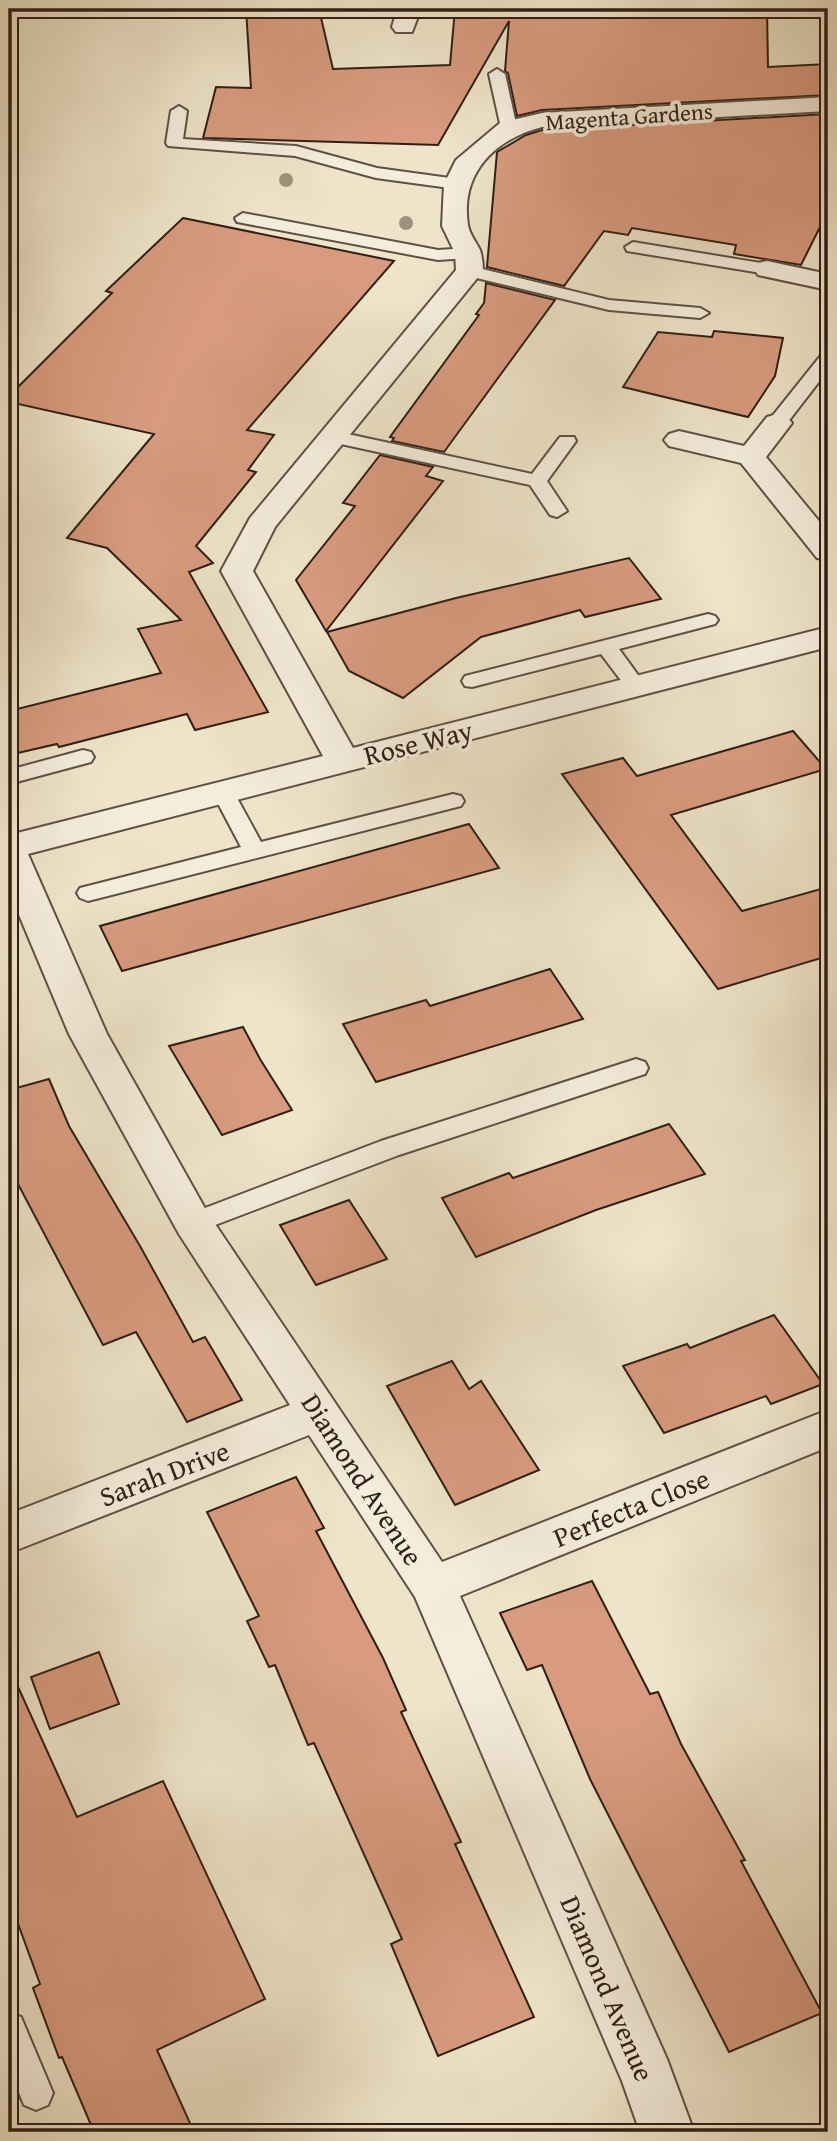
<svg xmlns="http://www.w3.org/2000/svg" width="837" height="2141" viewBox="0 0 837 2141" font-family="'Gentium Book Plus',serif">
	<rect width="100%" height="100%" fill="#eee4c9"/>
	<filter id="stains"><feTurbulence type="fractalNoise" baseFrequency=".00286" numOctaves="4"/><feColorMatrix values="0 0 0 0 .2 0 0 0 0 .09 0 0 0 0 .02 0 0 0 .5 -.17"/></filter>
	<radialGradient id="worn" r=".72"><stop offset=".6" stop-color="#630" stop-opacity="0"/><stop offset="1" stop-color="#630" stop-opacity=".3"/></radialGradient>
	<g fill="#d89b7f" stroke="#311e17" stroke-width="2">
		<path d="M246,9H319L333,69L450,65L455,9H767L768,67L828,64V95L542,110L517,116L508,73L505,71L509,21L438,145L203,138L216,87L251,88Z"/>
		<path d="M828,114V211L801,265L734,254L736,245L632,228L628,235L604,231L564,286L487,267L497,152L526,135L542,130Z"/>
		<path d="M183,218L394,261L247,430L274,435L248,470L256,472L196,546L213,563L189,572L268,712L195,730L187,714L59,747L57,744L9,755V711L161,673L138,629L181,620L107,548L67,538L154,434L9,402V396L112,293L106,291Z"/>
		<path d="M486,283L555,300L444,452L392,441L394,438L390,437L479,315L476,314L484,303Z"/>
		<path d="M714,331L783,338L775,376L748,417L623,387L658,332L712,337Z"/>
		<path d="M380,455L433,467L426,476L443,481L326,631L296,580L355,506L343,503Z"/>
		<path d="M629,558L661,599L585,617L580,610L481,637L403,698L349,671L327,632L456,598Z"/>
		<path d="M793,731L826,769L671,815L742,911L828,887V956L718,989L562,774L623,758L637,776Z"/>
		<path d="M469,824L499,868L122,971L100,926Z"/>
		<path d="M550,969L583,1019L376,1082L343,1024L426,1000L430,1006Z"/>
		<path d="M243,1027L260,1059L292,1110L222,1135L169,1046Z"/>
		<path d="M49,1079L69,1126L140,1246L193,1342L205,1337L242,1400L187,1422L136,1332L103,1345L9,1167V1090Z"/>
		<path d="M669,1124L705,1174L596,1210L476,1257L442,1198L509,1173L513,1178Z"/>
		<path d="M349,1200L387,1259L316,1285L280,1225Z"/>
		<path d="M774,1315L823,1384L771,1404L766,1396L664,1433L623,1366L687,1344L690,1348Z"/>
		<path d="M452,1361L469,1389L481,1381L539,1470L455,1505L387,1386Z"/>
		<path d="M296,1477L324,1528L316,1531L383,1658L406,1710L401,1712L461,1842L455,1844L534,2017L438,2056L391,1944L402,1939L314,1743L308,1745L275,1665L269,1667L247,1621L259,1616L207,1512Z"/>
		<path d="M592,1581L650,1694L658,1692L681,1744L745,1860L741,1861L822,2013L729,2052L590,1779L542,1665L527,1670L500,1613Z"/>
		<path d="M99,1652L119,1704L50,1729L31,1677Z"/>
		<path d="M9,1667L77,1817L163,1781L265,1999L157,2050L194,2132H94L62,2057L59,2058L33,1988L40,1984L9,1899Z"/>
	</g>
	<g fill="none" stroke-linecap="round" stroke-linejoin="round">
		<defs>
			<g id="service">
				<path d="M497,69L505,74L517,128L509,133L501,128L489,74Z"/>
				<path d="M179,106L187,111L183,139L296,146L377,168L457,179L465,184L457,189L376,178L295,156L168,146L166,143L171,111Z"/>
				<path d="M243,213L438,250L468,248L476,253L468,258L438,260L237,222L235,218Z"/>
				<path d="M633,242L767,264L776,269L767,274L627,251L625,247Z"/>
				<path d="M470,266L609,300L700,308L709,313L700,318L609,310L464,275L461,271L464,267Z"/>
				<path d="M828,353V370L784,427H770L768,423L770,419L822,354Z"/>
				<path d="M334,431L532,474L560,437H574L576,441L547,481L567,511L557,517L550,515L530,485L327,441L325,437L327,433Z"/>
				<path d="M708,614L715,616L718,620L715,624L619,649L646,686L643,691H629L601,654L472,687L465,686L462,681L465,676Z"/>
				<path d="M83,750L91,752L94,757L91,762L9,784V770Z"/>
				<path d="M223,785L231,787L261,842L453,794L461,796L464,801L461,806L453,808L88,901L80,898L77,893L80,888L241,847L212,792L215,787Z"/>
				<path d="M636,1059L645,1062L648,1068L645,1074L399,1155L202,1230L193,1233L184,1230L180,1223L184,1216L381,1141Z"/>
				<path d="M9,2013L21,2017L53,2093L48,2105L36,2110L24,2105L9,2068Z"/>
			</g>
			<g id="minor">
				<path d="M397,9H421L412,32H396L392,27Z"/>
				<path d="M828,97V111L542,127C495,139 460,173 468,225C469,233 476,242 480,250C482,256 483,264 483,271L275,527L253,571L353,748L828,627V647L28,854L107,1034L207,1212L442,1562L828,1410V1447L460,1596L667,2059L694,2132H640L622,2081L415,1597L309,1435L9,1553V1514L290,1405L179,1234L69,1034L9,891V835L323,756L221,571L250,518L456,270L455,253L442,226L444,184L456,160L500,123L542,113Z"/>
				<path d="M767,261L828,274V290L758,275L754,269L758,263Z"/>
				<path d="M777,414L787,417L792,423L766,457L828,532V560L817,558L741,463L669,446L664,440L669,434L679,431L744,446L767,417Z"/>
			</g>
		</defs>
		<use href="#service" stroke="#605044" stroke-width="4"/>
		<use href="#minor" stroke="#605044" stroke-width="4"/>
		<use href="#service" fill="#f4eddc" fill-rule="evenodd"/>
		<use href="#minor" fill="#f4eddc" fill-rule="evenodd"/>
	</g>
	<g fill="#9d927b">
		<circle cx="286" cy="180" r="7"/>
		<circle cx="406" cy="223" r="7"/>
	</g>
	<g text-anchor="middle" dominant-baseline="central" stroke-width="7" stroke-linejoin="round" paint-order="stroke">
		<g font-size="23" fill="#311e17" stroke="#f4eddc">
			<text transform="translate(629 116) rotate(-4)">Magenta Gardens</text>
		</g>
		<g font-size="28" fill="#311e17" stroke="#f4eddc">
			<text transform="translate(418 742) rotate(-14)">Rose Way</text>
			<text transform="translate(164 1473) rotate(-21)">Sarah Drive</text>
			<text transform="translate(363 1479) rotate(57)">Diamond Avenue</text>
			<text transform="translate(631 1507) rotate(-22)">Perfecta Close</text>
			<text transform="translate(608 1988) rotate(67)">Diamond Avenue</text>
		</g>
	</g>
	<rect width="837" height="2141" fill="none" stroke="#eee4c9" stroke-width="35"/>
	<rect x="10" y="10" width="816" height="2120" fill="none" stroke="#311e17" stroke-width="3.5"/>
	<rect x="18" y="18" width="802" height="2106" fill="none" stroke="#311e17" stroke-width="2"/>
	<rect width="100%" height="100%" filter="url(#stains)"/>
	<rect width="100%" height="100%" fill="url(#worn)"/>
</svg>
